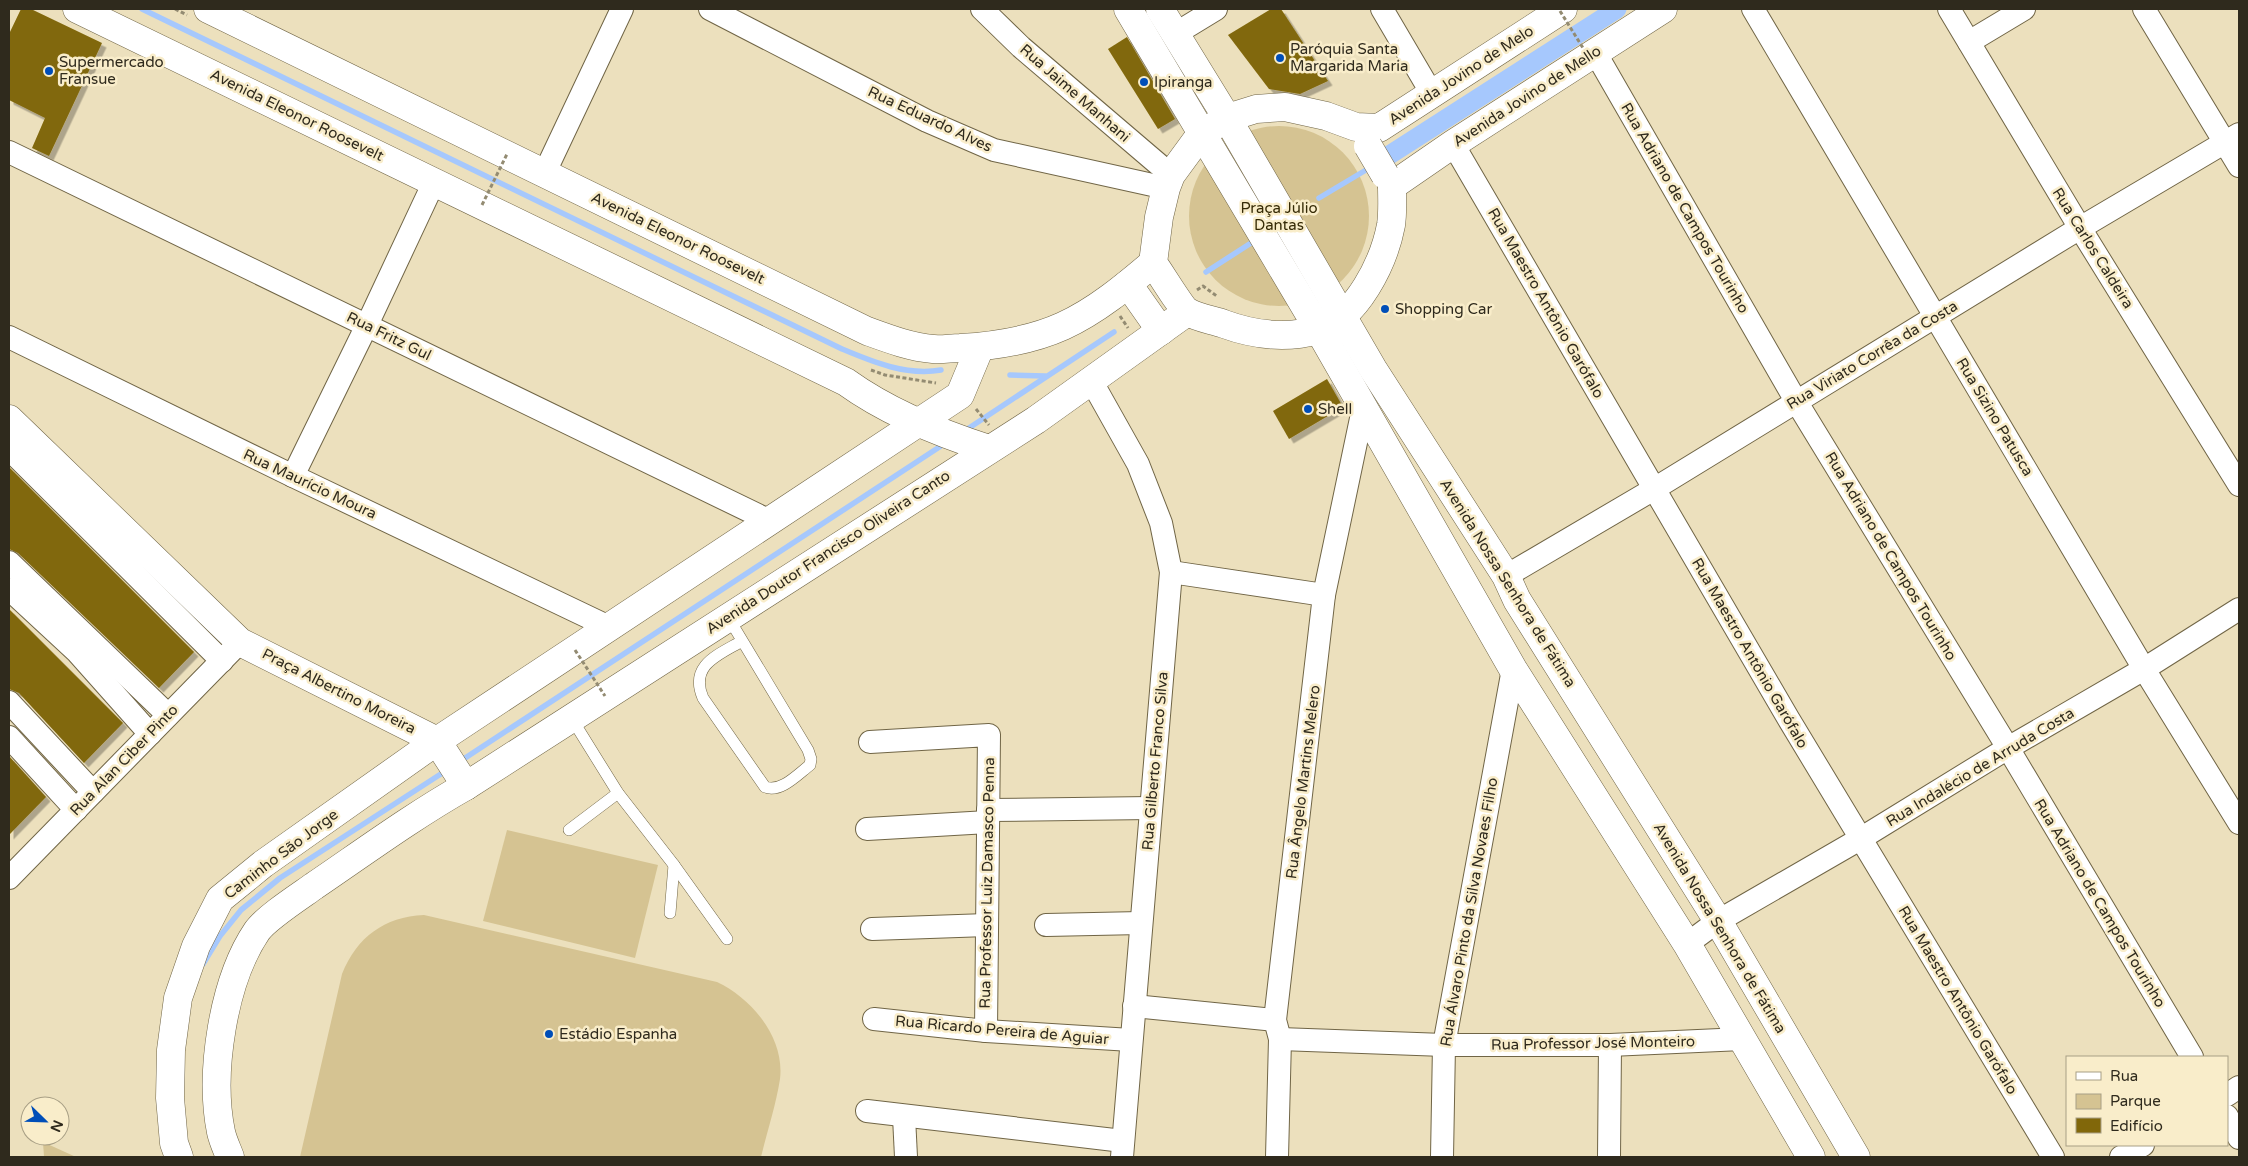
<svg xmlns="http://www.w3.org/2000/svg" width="2248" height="1166" viewBox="0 0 2248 1166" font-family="'Varela Round',sans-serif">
	<defs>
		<filter id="shadow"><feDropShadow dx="4.5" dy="4.5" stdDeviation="0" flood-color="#0004"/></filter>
	</defs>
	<rect width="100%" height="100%" fill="#ece0bd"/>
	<g fill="#d5c392">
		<circle cx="1279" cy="216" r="90"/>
		<path d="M507,830L658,865L635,958L483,921Z"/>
		<path d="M424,915L717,982C751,998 785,1037 780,1079C776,1105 767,1132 761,1157H300L342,974C357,937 384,917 424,915Z"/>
		<path d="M43,1142L76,1157H44Z"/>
	</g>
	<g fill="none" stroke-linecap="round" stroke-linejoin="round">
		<g stroke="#a6c8fd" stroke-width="5.5">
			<path d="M142,9L842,349C873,362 906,376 941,370"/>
			<path d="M1319,198L1371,167"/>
			<path d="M1206,272L1251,243"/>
			<path d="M1010,375L1045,376"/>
			<path d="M963,432L1114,332"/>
			<path d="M459,762L947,442"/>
			<path d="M203,964L220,936L241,910L280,878L447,770"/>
		</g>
		<path stroke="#a6c8fd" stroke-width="19" d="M1380,161L1617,9"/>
	</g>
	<g fill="#81670a" filter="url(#shadow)">
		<path d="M21,9H31L102,43L49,156L32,148L45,118L9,100V34Z"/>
		<path d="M1271,9H1281L1328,81L1300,94L1269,89L1228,35Z"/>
		<path d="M1127,37L1175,119L1158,129L1108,49Z"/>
		<path d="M1327,379L1343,407L1289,439L1273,411Z"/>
		<path d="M9,467L194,652L159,688L18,553L9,549Z"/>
		<path d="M9,609L123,723L84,763L19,693L9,689Z"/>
		<path d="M9,756L46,797L9,835Z"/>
	</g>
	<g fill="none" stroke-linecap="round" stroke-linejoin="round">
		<defs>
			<g id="service">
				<path d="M728,617L808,750L811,759L810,765C798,774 781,793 765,787L703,698C689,665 718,655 742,641"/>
				<path d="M572,719L618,793L674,865L727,939"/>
				<path d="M569,830L618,793"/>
				<path d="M670,913L674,865"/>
			</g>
			<g id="minor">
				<path d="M710,9L927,121L994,150L1166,188"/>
				<path d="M982,9L1021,47L1171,175"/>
				<path d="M1382,9L1432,94"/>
				<path d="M1753,9L2144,669L2239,823"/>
				<path d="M1949,9L2080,228L2239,485"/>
				<path d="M2144,9L2239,166"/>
				<path d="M1175,34L1216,9"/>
				<path d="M1969,42L2024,9"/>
				<path d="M1595,52L1796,401L2008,748L2192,1057"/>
				<path d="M1453,144L1788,718L2053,1157"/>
				<path d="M9,152L770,521"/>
				<path d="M545,172L622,9"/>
				<path d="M9,337L293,476L609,627"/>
				<path d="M1092,382L1138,464L1161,523L1171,572L1122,1157"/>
				<path d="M9,449L222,661"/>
				<path d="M293,476L367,325L434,182"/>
				<path d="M9,562L168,715"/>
				<path d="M1171,572L1324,595"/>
				<path d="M1506,576L1654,489L2080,228L2239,134"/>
				<path d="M9,589L77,652L150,734"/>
				<path d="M9,702L93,792"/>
				<path d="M9,737L76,810"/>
				<path d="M870,742L989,735L986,1031"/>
				<path d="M988,810L1151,808"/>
				<path d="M867,829L988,822"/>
				<path d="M9,878L240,642"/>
				<path d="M1046,925L1141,923"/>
				<path d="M872,929L987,925"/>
				<path d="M1687,944L1718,921L1860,839L2008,748L2144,669L2239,609"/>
				<path d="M1134,1006L1275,1020"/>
				<path d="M874,1019L986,1031L1131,1040"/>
				<path d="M1280,1039L1444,1045H1610L1742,1039"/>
				<path d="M2227,1095L2239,1087"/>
				<path d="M867,1111L1123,1141"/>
				<path d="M2227,1116L2239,1138"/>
				<path d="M904,1117L906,1157"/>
				<path d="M1277,1157L1280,1039L1275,1020L1324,595L1363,409"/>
				<path d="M1442,1157L1444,1045L1513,669"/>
				<path d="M1609,1157L1610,1045"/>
				<path d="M2121,1157L2143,1145"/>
			</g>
			<g id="tertiary">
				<path d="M77,9L846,382C889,413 939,433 989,449"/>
				<path d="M208,9L867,331C889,339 910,347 933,349C942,350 951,348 960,348C995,346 1030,341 1063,326C1096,311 1126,286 1153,263"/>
				<path d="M1128,284L1161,331"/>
				<path d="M9,419L240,642L437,741"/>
				<path d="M437,741L466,786"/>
				<path d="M179,1157L174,1143L170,1098L171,1050L178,998L196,946L220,899L263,864L437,741L960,395L980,347"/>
				<path d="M230,1157C227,1149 223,1141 221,1132C209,1073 223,981 257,931C266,918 300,896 314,886C364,852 413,816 466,786L1036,420L1187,312"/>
			</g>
			<g id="secondary">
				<path d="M1392,186C1392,199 1393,212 1391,225C1384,262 1357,318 1318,330C1286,339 1254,335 1224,324C1213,320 1198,318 1188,312C1181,308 1160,272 1153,263L1159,217L1166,188L1171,175L1201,134L1227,118L1256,109L1285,107L1326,116L1356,127L1379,128L1563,9"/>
				<path d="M1392,186L1453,144L1663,9"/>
			</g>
			<g id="primary">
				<path d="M1128,9L1319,330L1513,669L1687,944L1811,1157"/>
				<path d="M1160,9L1227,118L1373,369L1506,576L1517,600L1718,921L1856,1157"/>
			</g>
		</defs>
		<use href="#service" stroke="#706546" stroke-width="12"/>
		<use href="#minor" stroke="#706546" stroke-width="24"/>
		<use href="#tertiary" stroke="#706546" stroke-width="29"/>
		<use href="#secondary" stroke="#706546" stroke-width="29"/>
		<use href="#primary" stroke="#706546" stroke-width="29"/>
		<g stroke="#938b72" stroke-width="3" stroke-dasharray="4 2.5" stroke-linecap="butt">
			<path d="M175,9L187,15"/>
			<path d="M1197,290L1203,286L1218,297"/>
			<path d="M1120,316L1128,328"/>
			<path d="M871,370L885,375L936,383"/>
			<path d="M976,409L989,425"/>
		</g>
		<use href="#service" stroke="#fff" stroke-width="11"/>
		<use href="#minor" stroke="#fff" stroke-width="22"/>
		<use href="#tertiary" stroke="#fff" stroke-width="28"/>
		<use href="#secondary" stroke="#fff" stroke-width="28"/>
		<use href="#primary" stroke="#fff" stroke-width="28"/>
		<defs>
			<path id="secondary-bridge" d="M1368,146L1385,175"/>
		</defs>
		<use href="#secondary-bridge" stroke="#706546" stroke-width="29" stroke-linecap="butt"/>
		<g stroke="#938b72" stroke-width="3" stroke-dasharray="4 2.5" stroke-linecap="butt">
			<path d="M1560,11L1588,56"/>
			<path d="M482,205L507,154"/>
			<path d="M575,650L605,696"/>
		</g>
		<use href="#secondary-bridge" stroke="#fff" stroke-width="28"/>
	</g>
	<g fill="#004eb8" stroke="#f9edca" stroke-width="2">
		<circle cx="1280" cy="58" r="5"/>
		<circle cx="49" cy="71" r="5"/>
		<circle cx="1144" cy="82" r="5"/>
		<circle cx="1385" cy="309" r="5"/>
		<circle cx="1308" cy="409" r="5"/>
		<circle cx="549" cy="1034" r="5"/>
	</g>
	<g text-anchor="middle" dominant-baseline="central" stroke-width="5" stroke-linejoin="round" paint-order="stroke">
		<g font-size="15" fill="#2f2a1d" stroke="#f9edca" text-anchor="start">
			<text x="1290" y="49">Paróquia Santa<tspan x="1290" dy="17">Margarida Maria</tspan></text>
			<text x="59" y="62">Supermercado<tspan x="59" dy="17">Fransue</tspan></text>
			<text x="1154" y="82">Ipiranga</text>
			<text x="1395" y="309">Shopping Car</text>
			<text x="1318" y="409">Shell</text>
			<text x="559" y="1034">Estádio Espanha</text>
		</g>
		<g font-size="15" fill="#2f2a1d" stroke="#f9edca">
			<text transform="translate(1461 75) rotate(-33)">Avenida Jovino de Melo</text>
			<text transform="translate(1075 93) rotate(41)">Rua Jaime Manhani</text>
			<text transform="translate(1527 96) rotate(-33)">Avenida Jovino de Mello</text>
			<text transform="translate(297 115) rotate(26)">Avenida Eleonor Roosevelt</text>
			<text transform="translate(930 119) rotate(25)">Rua Eduardo Alves</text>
			<text transform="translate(1685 208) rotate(60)">Rua Adriano de Campos Tourinho</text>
			<text transform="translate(678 238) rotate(26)">Avenida Eleonor Roosevelt</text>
			<text transform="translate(2093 248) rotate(58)">Rua Carlos Caldeira</text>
			<text transform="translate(1546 303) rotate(60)">Rua Maestro Antônio Garófalo</text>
			<text transform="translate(389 336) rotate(26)">Rua Fritz Gul</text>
			<text transform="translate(1872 355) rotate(-31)">Rua Viriato Corrêa da Costa</text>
			<text transform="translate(1995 417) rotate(59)">Rua Sizino Patusca</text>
			<text transform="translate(310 484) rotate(25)">Rua Maurício Moura</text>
			<text transform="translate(828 552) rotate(-33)">Avenida Doutor Francisco Oliveira Canto</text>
			<text transform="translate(1891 556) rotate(59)">Rua Adriano de Campos Tourinho</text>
			<text transform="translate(1508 583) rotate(58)">Avenida Nossa Senhora de Fátima</text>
			<text transform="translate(1750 653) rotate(60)">Rua Maestro Antônio Garófalo</text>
			<text transform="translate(339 691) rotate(27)">Praça Albertino Moreira</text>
			<text transform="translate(124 760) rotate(-46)">Rua Alan Ciber Pinto</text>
			<text transform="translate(1155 761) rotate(-85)">Rua Gilberto Franco Silva</text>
			<text transform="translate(1980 767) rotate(-31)">Rua Indalécio de Arruda Costa</text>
			<text transform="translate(1303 782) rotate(-83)">Rua Ângelo Martins Melero</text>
			<text transform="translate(281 854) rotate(-37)">Caminho São Jorge</text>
			<text transform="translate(987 883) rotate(-89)">Rua Professor Luiz Damasco Penna</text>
			<text transform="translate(2100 903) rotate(59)">Rua Adriano de Campos Tourinho</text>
			<text transform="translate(1469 912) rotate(-80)">Rua Álvaro Pinto da Silva Novaes Filho</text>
			<text transform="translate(1720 928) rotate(59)">Avenida Nossa Senhora de Fátima</text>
			<text transform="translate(1958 1000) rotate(59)">Rua Maestro Antônio Garófalo</text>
			<text transform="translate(1002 1030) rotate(5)">Rua Ricardo Pereira de Aguiar</text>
			<text transform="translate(1593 1043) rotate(-1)">Rua Professor José Monteiro</text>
		</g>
		<g font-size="15" fill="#352a06" stroke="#f9edca">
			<text x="1279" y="208">Praça Júlio<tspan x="1279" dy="17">Dantas</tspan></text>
		</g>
	</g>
	<rect width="2248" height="1166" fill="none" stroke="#2f2a1d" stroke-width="20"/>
	<rect x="2066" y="1056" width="162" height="90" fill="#f9edca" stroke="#a89f85"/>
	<rect x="2076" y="1072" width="25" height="8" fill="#ffffff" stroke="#a89f85"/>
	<text x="2110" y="1081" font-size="15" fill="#2f2a1d">Rua</text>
	<rect x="2076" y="1094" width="25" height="15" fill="#d5c392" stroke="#a89f85"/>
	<text x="2110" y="1106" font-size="15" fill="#2f2a1d">Parque</text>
	<rect x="2076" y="1118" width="25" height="15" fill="#81670a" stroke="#a89f85"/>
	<text x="2110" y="1131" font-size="15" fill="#2f2a1d">Edifício</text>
	<g transform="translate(45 1121) rotate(113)"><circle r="24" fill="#f9edca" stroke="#a89f85"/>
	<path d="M0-4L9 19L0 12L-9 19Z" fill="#004eb8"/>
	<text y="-8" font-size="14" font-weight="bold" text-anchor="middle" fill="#2f2a1d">N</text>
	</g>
</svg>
